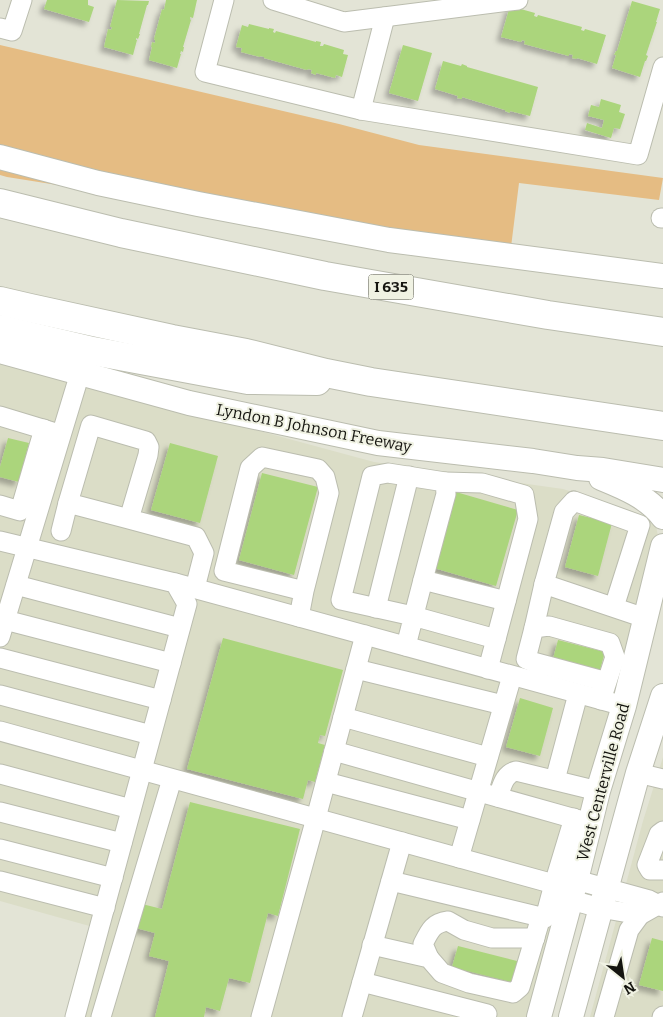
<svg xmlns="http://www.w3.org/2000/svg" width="663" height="1017" viewBox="0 0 663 1017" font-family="Bitter,serif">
	<defs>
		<filter id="shadow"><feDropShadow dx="-4.5" dy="4.5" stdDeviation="2.5" flood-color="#0004"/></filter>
	</defs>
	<rect width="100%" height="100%" fill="#e3e4d6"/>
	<g fill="#dbddc7">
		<path d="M0,361L374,462L563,489L653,518L656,526L658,536L529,1017H69L93,927L0,901Z"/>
		<path d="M663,757V1017H590L643,821Z"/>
	</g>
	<path fill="#e5bc83" d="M0,45L339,124L419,145L663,178L659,200L519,183L511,247L479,252L7,177L0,175Z"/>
	<g fill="#abd57c" filter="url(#shadow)">
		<path d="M47,0H88V5L94,7L89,22L44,9Z"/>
		<path d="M117,0L149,1L148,5H147L139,34H140L138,39L136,38V40H137L133,55L104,47L108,29L111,30L112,27H110Z"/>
		<path d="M166,0H197L193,18L190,17V19L191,20L183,47H184L183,52L181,51L180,54H181L177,68L149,60L152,47H151L152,42L155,43V40L154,39L162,9L164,10Z"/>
		<path d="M632,1L660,9L656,22H657L646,55L648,56L646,61H645L640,77L612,68L616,55H614L616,51H617Z"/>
		<path d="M510,6L535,13L534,16L537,17L538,15L582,27L581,30L584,31L585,29L606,35L597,64L577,58V59L572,58L573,55L569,54V56L524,44L525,41L522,40L521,42L501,37Z"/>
		<path d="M249,24L269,29V28L274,29L273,32L275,33L276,31L316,42V41L321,42L320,46H323L324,44L344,50L343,54L348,55L342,77L336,75L335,78L316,73V75L311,73L312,70L308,69L307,70L264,58V57L260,56V57L241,52L242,48L236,47L242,25L248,27Z"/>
		<path d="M403,45L432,53L418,101L389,93Z"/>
		<path d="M443,61L461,66L462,64L467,66V67L510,79L538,87L530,116L510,111V113L505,111V110L462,97V99L457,98L458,96L435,89Z"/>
		<path d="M601,99L621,105L619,112L625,114L620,129L614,128L611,138L585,130L587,123L602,128L604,120L588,116L591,105L599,107Z"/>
		<path d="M8,438L29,443L19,482L0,477V467Z"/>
		<path d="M170,443L218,456L200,523L151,510Z"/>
		<path d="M262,473L318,487L294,575L239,560Z"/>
		<path d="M456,492L518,510L496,586L434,568Z"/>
		<path d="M579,515L612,523L598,576L565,567Z"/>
		<path d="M223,638L343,670L325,736L320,735L318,743L325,745L315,782L308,780L303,799L187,769Z"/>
		<path d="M558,640L605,652L600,670L553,659Z"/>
		<path d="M520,698L553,708L540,756L506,747Z"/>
		<path d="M190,802L300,829L278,916L268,913L250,983L229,978L220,1011L206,1007L204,1017H155L169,961L149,956L155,933L136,928L142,904L162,909Z"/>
		<path d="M652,938L663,941V991L639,985Z"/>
		<path d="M458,946L525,963L519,984L452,967Z"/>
	</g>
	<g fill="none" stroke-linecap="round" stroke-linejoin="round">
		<defs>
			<g id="minor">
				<path d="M224,0L205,72L361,110L638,155L663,67"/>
				<path d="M273,0L344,22L518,0"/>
				<path d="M0,28L12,31L22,0"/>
				<path d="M361,110L385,17"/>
				<path d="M661,218H663"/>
				<path d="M0,416L56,433"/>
				<path d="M445,482L482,483L524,495L528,519L488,669"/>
				<path d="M0,505L20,511L44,429"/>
				<path d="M129,519L68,503L91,425L146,441L149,447L148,455L129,519L196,537L204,553L195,588"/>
				<path d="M61,531L68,503"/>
				<path d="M0,541L175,583L187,604L75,1017"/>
				<path d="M423,580L506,601"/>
				<path d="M175,583L624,706"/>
				<path d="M16,585L180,628"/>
				<path d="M614,607L640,525L574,501L564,512L544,584L645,618"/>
				<path d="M376,608L409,476"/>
				<path d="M299,617L304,591L329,493L325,477L318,469L262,457L250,468L224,571L304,591"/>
				<path d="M5,620L171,663"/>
				<path d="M534,628L544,584"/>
				<path d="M0,637L80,373"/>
				<path d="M406,646C419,595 432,545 446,494L445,482L388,473L372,476L341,600L413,616L496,639"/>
				<path d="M0,658L161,700"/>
				<path d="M356,669L503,705"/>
				<path d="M0,695L151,735"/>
				<path d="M601,700L615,657L610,643L549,626L534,628L526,659L533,662L607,682"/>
				<path d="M343,717L488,757"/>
				<path d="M0,731L554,884L576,880L649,900L663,907"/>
				<path d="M334,751L579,820L589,828"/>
				<path d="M638,773L663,779"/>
				<path d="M0,774L131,809"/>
				<path d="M555,780L578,694"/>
				<path d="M326,782L470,820"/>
				<path d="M498,797C502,786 504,774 516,771L598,791"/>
				<path d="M0,812L122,843"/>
				<path d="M663,831L659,834L647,865L650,870H663"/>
				<path d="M0,849L113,878"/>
				<path d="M459,858L512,676"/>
				<path d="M0,881L105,908"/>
				<path d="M391,881L545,918L554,884L574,818"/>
				<path d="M561,890L571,900L600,908L640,915L663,902"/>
				<path d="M372,945L429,958L442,973L469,983L513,993L520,987L541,917"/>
				<path d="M429,958L423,944C430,930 433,923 448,921L464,930L492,938H535"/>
				<path d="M362,982L487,1014"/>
				<path d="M101,1017L172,779"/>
				<path d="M261,1017L316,818L365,635"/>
				<path d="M352,1017L402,842"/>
				<path d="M604,1017L629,930L640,915"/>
				<path d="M662,1017L663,1016"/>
			</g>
			<g id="major">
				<path d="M0,157L98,183L198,204L389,240L663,276"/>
				<path d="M0,351L189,403L378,443L533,461L577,468L603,470L663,480"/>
				<path d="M601,478C623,487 648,497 663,517"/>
				<path d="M539,1017L576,880L598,791L624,706L663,546"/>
				<path d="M571,1017L638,773L663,696"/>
			</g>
			<g id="highway">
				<path d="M0,203L121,233L325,276L548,315L663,332"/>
				<path d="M0,301L30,308L172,339L246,353L326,373L371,382L663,426"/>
				<path d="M0,329L93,351L248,380L317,381"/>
			</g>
		</defs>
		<use href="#minor" stroke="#bbbdaf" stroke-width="21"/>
		<use href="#major" stroke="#bbbdaf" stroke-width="26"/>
		<use href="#highway" stroke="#bbbdaf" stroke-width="30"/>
		<use href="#minor" stroke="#fff" stroke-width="19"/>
		<use href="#major" stroke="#fff" stroke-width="24"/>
		<use href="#highway" stroke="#fff" stroke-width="28"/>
	</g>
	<g text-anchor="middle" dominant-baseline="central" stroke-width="4" stroke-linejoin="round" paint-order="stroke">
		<rect fill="#f0f2e3" stroke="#57574f" stroke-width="1" x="368.5" y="274.5" width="45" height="25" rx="4"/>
		<g font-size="15" font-weight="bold" fill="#151510">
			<text x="391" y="287">I 635</text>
		</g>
		<g font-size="16" fill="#151510" stroke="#f0f2e3">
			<text transform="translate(314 428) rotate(11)">Lyndon B Johnson Freeway</text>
			<text transform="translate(603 782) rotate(-75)">West Centerville Road</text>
		</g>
	</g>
	<g transform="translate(623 977) rotate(150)" stroke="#f0f2e3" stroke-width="4" paint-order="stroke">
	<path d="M0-4L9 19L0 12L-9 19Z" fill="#151510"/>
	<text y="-8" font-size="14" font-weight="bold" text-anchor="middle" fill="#151510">N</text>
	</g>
</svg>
